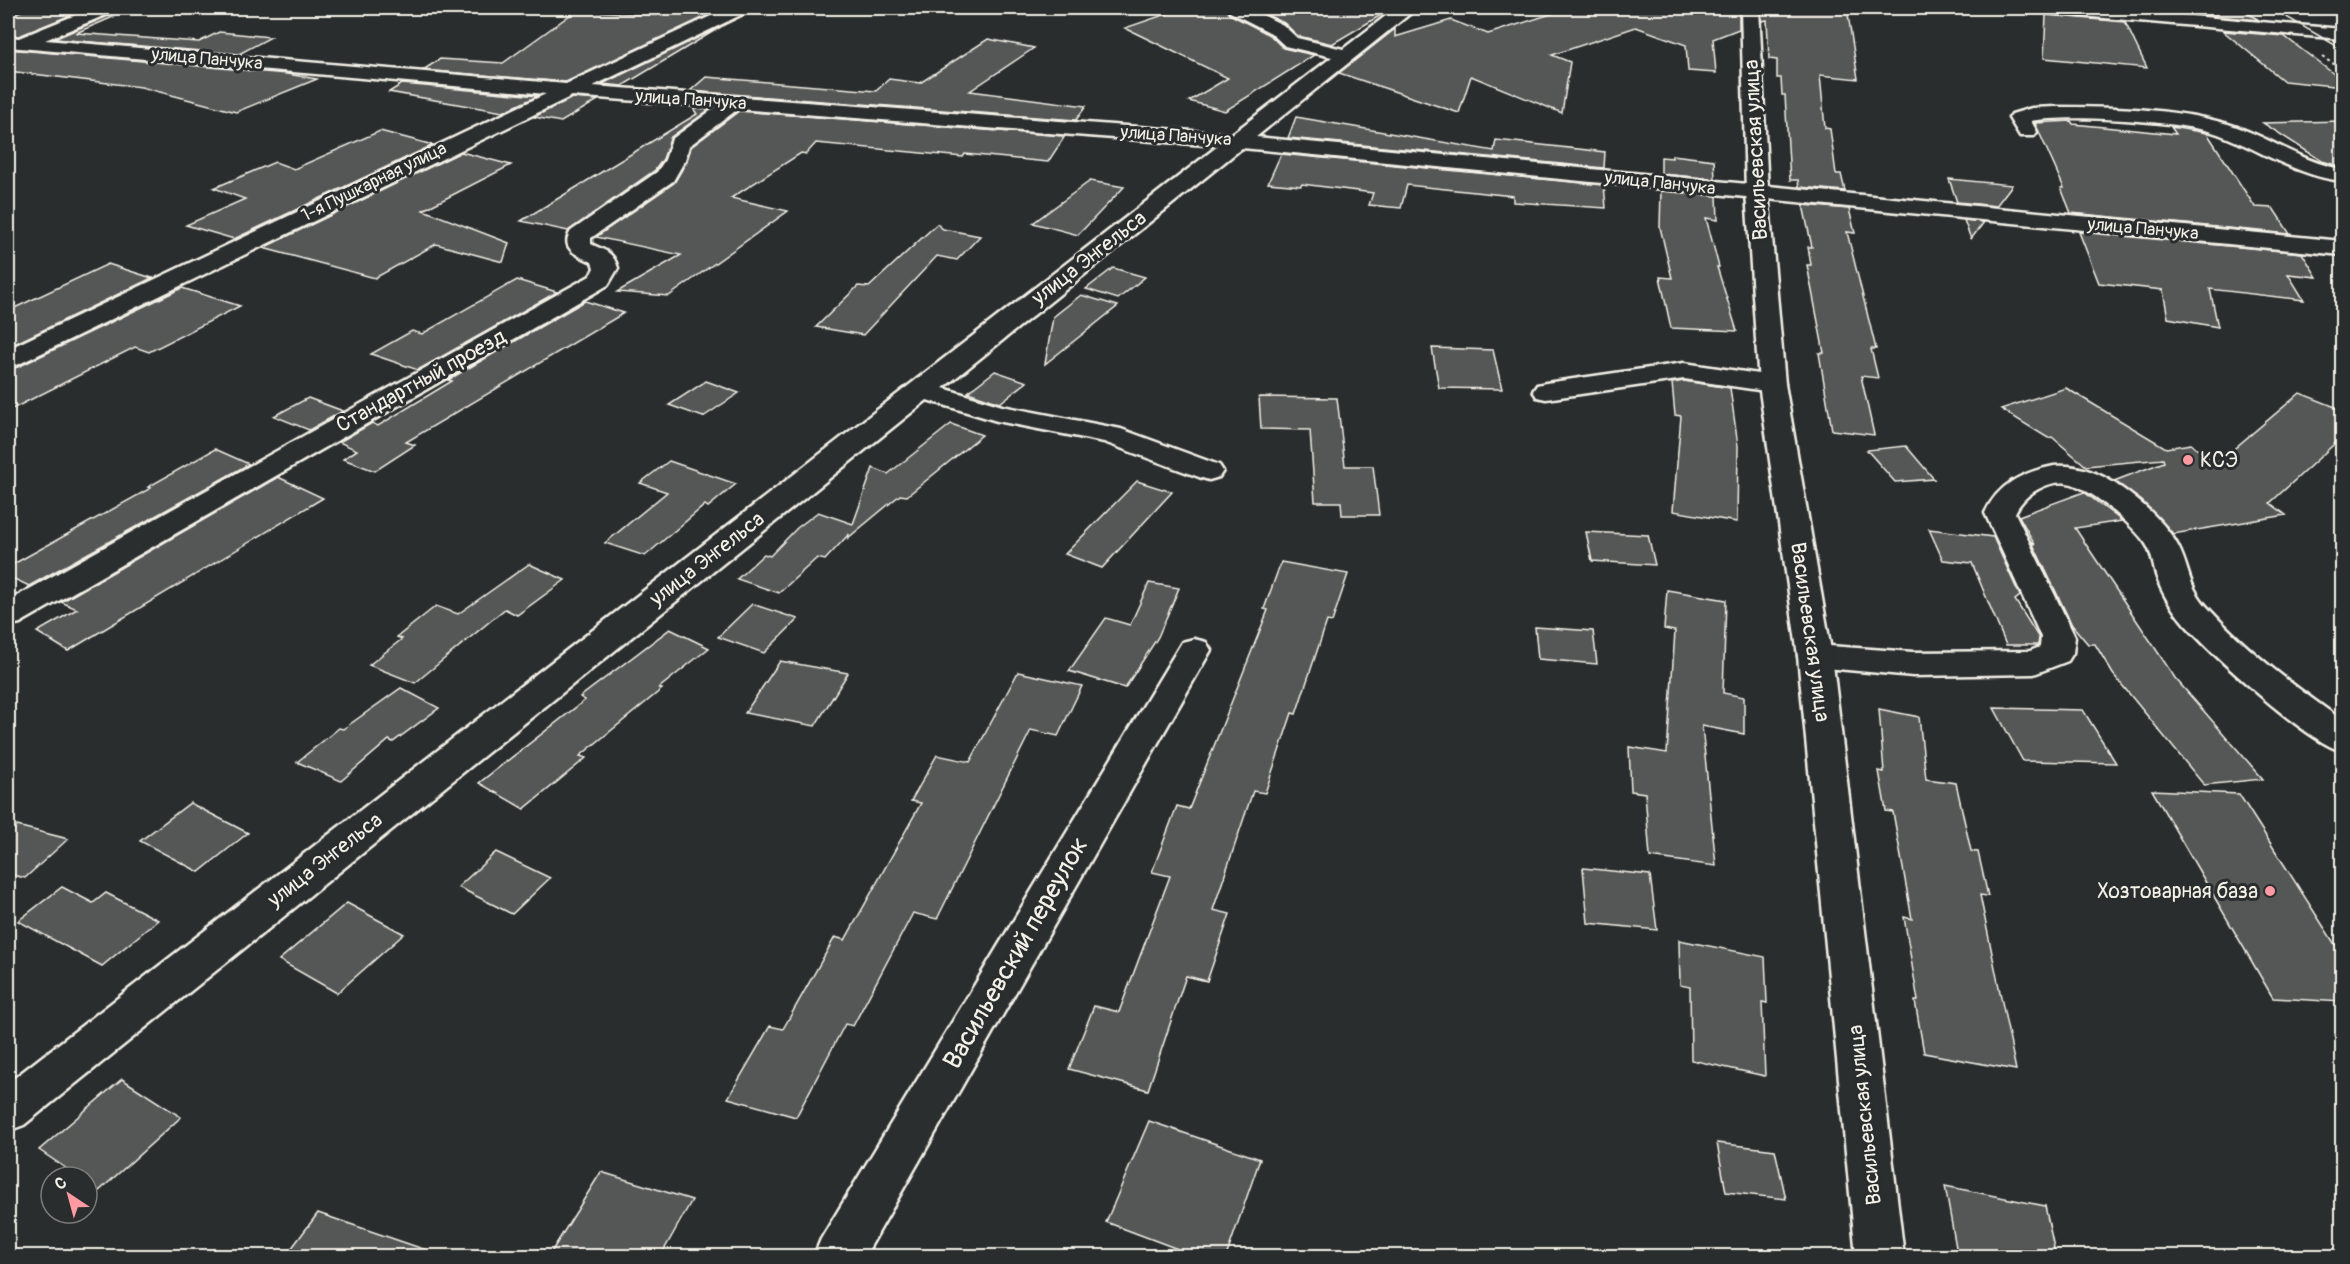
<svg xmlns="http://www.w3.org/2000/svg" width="2350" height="1264" viewBox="0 0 2350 1264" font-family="Pangolin,sans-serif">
	<rect width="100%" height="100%" fill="#2a2d2e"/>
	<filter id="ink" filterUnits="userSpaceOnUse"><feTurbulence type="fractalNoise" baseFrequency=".0167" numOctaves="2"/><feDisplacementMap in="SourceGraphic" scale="12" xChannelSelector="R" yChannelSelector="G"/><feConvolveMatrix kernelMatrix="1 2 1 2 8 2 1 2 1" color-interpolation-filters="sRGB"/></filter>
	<g filter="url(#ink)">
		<g fill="#555756" stroke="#f4f1e8" stroke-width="1.5">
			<path d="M29,8H34L76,13L19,36L8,35V16Z"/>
			<path d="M672,8H724L566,82L423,70L440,59L503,63L577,10L656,15Z"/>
			<path d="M1184,8H1226L1229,14L1270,35L1283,48L1314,55L1225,111L1189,101L1228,78L1125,28Z"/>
			<path d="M1252,8H1393L1332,44L1298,36L1284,23Z"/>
			<path d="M1570,8H1739V29L1713,39L1716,73L1688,71L1686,45L1636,27L1552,55L1570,62L1562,113L1471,76L1459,113L1339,73L1395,29V37L1451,20L1488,34Z"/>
			<path d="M1761,8H1847L1858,79L1820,75L1825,128L1830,129L1836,174H1841L1845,191L1799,187L1798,180H1790L1785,95H1782L1781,78H1777V60L1769,59L1767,20L1762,21Z"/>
			<path d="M2195,8H2239L2259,20L2204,15Z"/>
			<path d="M2046,15L2125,22L2147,68L2044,58Z"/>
			<path d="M108,16L113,17L76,33L199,42L219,32L271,37L239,54L54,39Z"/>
			<path d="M724,25L622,86L602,84Z"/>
			<path d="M2223,31L2284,36L2343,81V87L2284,81Z"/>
			<path d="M988,39L1034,48L970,91L1086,106L1076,120L690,91L706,77L876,91L889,79L920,83Z"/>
			<path d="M8,49L287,74L317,79L236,112L141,87L8,71Z"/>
			<path d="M402,84L538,96L503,112L389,92Z"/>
			<path d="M572,98L598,100L561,122L534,117Z"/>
			<path d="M693,108L710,109L671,137L663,159L655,170L568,231L521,221L697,114Z"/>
			<path d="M739,111L1065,136L1048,162L965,154L963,157L816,143L806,154L801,153L731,198L788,211L669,296L617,292L681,255L596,237L674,183L687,161L691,147Z"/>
			<path d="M1296,117L1494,151L1496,140L1605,152L1604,168L1288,138Z"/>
			<path d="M2071,121L2073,124L2176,134L2171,127L2207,133L2255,207L2273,208L2290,234L2071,213L2061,188H2064L2035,123Z"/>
			<path d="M2343,121V167L2322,161L2263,123Z"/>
			<path d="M380,131L433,145L234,239L186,225L245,199L214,188L275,162L294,169Z"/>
			<path d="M461,152L511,165L423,210L509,243L503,262L436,244L375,278L263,248Z"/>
			<path d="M1281,154L1604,185L1606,208L1513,202V196L1407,185L1401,208L1369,205L1373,193L1302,184L1301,186L1268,183Z"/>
			<path d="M1672,155L1714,160L1715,179L1661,174V157L1672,158Z"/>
			<path d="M1949,179L2012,185L1996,206L1957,202Z"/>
			<path d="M1090,181L1124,187L1078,235L1033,223Z"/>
			<path d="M1661,191L1717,196L1718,220L1706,218L1719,267H1717L1737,331L1671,328L1660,277L1672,278L1660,227Z"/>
			<path d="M1803,205L1849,209L1855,233L1847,232L1876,349H1871L1878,378L1861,376L1874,435L1832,430L1819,353H1824L1807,265H1811L1808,247H1812Z"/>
			<path d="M1964,220L1984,222L1971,239Z"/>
			<path d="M937,224L943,229L980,236L957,260L937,256L863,335L816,327L858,286L869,287Z"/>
			<path d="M2079,232L2302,253L2317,277L2288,274L2304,300L2210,289L2218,327L2168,318L2163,290L2099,283Z"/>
			<path d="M108,264L152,278L8,347V311Z"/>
			<path d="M1113,268L1145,277L1118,299L1086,289Z"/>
			<path d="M517,280L557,292L418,370L371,354L412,331L422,334Z"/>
			<path d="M182,288L240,306L149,352L135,347L8,411V369L18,367Z"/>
			<path d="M1081,295L1118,306L1045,364L1053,317Z"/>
			<path d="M585,301L624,313L406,442L415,445L375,471L343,459L357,450L339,442L372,423L378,426L452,381L448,380Z"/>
			<path d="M1432,348L1493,350L1502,389L1439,388Z"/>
			<path d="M995,371L1027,382L1000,403L968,392Z"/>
			<path d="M706,381L739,393L703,417L669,405Z"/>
			<path d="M1684,381L1730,388L1738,446L1737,522L1673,511L1681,416L1675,415L1672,383Z"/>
			<path d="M2066,388L2166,448L2191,444L2217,463L2300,393L2343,410V436L2270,503L2286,515L2173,534L2142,501L2114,481L2164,462L2163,459L2086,466L2052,437L2048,438L2001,409Z"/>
			<path d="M1259,397L1337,398L1345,466H1373L1379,515H1342L1341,502H1315L1310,430L1261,429Z"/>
			<path d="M308,398L343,411L309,430L274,416Z"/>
			<path d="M951,424L982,435L907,496L900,495L848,538L849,534L825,560L817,558L779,593L737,579L764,554L770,556L797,528L818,512L853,524L873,468L888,474Z"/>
			<path d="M1906,446L1934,479L1895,482L1867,450Z"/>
			<path d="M215,449L249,464L29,586L8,576V567L151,488L148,487Z"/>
			<path d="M669,461L736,484L708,507L705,505L645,556L605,543L667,492L640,483Z"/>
			<path d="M278,477L323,498L68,651L37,632L77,609L61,602Z"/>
			<path d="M1137,481L1172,492L1102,568L1065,554Z"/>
			<path d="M2084,492L2122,521L2075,528L2175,678L2263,779L2204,785L2113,674L2095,644H2088L2072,625L2032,542L2034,543L2019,516Z"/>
			<path d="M1929,529L1993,537L2020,596L2015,600L2039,638L2038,645H2006L1972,563L1943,560Z"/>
			<path d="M1586,532L1648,535L1655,565L1592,561Z"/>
			<path d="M1281,562L1348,574L1332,622L1327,621L1296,714L1292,713L1265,793L1253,791L1213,910L1230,914L1207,981L1186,976L1148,1090L1069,1069L1094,1006L1119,1012L1170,876L1152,872L1177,806L1189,809L1268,610L1264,609Z"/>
			<path d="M529,564L565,580L517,615L505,609L415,683L369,665L402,639L397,637L436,606L458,614Z"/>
			<path d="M1149,583L1179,588L1158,637L1125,688L1069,671L1106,618L1130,625Z"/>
			<path d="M1667,590L1726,600L1723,693L1744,697V734L1702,726L1716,866L1650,857L1645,793L1631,791L1629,747L1667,753L1675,631L1664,629Z"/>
			<path d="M752,604L798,619L764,653L718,637Z"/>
			<path d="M1535,627L1593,631L1597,664L1538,659Z"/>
			<path d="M670,629L709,648L659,688L662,689L580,756L586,758L524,809L479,783L585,700L580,697Z"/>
			<path d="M780,661L848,673L815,726L745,713Z"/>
			<path d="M1018,672L1082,686L1058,736L1031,730L937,919L913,913L853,1026L845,1024L796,1117L728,1098L770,1026L783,1029L835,937L845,940L921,803L911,801L937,755L970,762Z"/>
			<path d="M401,688L439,708L393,742L389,740L341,781L297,762L339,728L343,729Z"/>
			<path d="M1994,708L2083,710L2116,763L2023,761Z"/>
			<path d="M1879,709L1919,717L1926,779L1956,783L1971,851L1978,852L1988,896L1980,895L2016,1070L1924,1053L1915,1001H1918L1904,917L1912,919L1893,812L1886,811L1879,771L1884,772Z"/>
			<path d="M2152,790L2239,794L2343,957V1002L2273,998Z"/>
			<path d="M190,803L248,833L199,872L140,841Z"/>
			<path d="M17,826L68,839L25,878L8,874V835Z"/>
			<path d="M496,852L550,878L512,914L458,887Z"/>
			<path d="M1583,868L1650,875L1657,930L1588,923Z"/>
			<path d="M62,887L93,903L106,893L158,920L102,966L18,921Z"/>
			<path d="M347,903L404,934L337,993L279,960Z"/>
			<path d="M1679,940L1765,957L1767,1003L1762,1002L1765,1076L1691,1060L1690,987L1680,985Z"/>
			<path d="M122,1079L181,1117L99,1191L87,1183V1177H79L39,1150Z"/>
			<path d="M1149,1121L1260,1159L1226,1257H1199L1106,1222Z"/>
			<path d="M1717,1143L1775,1150L1786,1199L1726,1192Z"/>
			<path d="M601,1172L692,1200L660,1257H548Z"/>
			<path d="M1945,1186L2045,1206L2056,1257H1974L1957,1253Z"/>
			<path d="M318,1213L432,1252L431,1257H285Z"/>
		</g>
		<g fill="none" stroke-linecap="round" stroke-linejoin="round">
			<defs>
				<g id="minor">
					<path d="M93,8H116L113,12L45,40L566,84L728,8H749L747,12L593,86L1232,134L1332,57L1285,46L1271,33L1230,12L1228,8H1248L1283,25L1297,38L1343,49L1396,8H1414L1412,12L1256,137L2342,241V255L1242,148L943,388L1002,406L1121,429L1219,465L1223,471L1219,477L1209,480L1199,477L1104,442L997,421L927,400L24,1125L8,1131V1083L1218,146L738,109L689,146L685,160L673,181L591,238V244C606,251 613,252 618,268L608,285L20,623L8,626V601L590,276L594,268L592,262C579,256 559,249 571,231L657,172L665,160L672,139L716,107L572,96L17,365L8,367V349L546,94L8,47V37L19,38Z"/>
					<path d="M2038,8H2100L2342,29V39L2047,13L2041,12Z"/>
					<path d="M2056,107C2112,107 2173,108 2228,124C2268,136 2301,162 2342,169V181C2297,176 2261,150 2218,134C2183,121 2068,114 2031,121L2037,132L2034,136H2020L2009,118L2012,114L2032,108Z"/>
					<path d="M1684,363L1772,376L1781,378L1785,384L1781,390L1772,392L1684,379L1546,399L1537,397L1533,391L1537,385L1546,383Z"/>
					<path d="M2054,466C2066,465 2079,467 2090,471C2119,481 2166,520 2179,548C2191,573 2187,585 2209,609C2248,652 2295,687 2342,720V751C2307,742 2210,653 2183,622C2172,609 2161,592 2156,575C2153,565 2152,553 2146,544C2134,526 2093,491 2072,484C2051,477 2023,494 2015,513L2075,637L2073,653L2068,661L2034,674L1913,676L1815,667L1803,664L1798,656L1803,648L1815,645L1913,652L2030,651L2040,647L2041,637L1985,513C1998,484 2023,472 2054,466Z"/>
					<path d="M1194,639L1206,642L1211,650L865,1256H814L821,1239L1182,642Z"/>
				</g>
				<path id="major" d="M1741,8H1759L1768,192L1785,384L1832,656L1904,1256H1856L1798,656L1759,384L1746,192Z"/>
			</defs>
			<use href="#minor" stroke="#f4f1e8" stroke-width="5"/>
			<use href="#major" stroke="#f4f1e8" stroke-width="5"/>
			<path stroke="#f4f1e8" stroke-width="2" stroke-dasharray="3 3" stroke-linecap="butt" d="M2322,57L2342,69"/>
			<use href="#minor" fill="#2a2d2e" fill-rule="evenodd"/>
			<use href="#major" fill="#2a2d2e" fill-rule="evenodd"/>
			<path stroke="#f4f1e8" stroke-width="1.5" d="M2271,8L2342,49"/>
		</g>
	</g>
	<g fill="#ff9aa2" stroke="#2a2d2e" stroke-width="2">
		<circle cx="2188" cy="460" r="6"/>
		<circle cx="2270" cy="891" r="6"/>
	</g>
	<g text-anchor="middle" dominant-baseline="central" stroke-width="6" stroke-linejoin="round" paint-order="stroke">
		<g font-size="18" fill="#f4f1e8" stroke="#2a2d2e">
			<text transform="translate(207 59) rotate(5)">улица Панчука</text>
			<text transform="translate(691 100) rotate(4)">улица Панчука</text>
			<text transform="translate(1176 136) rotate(4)">улица Панчука</text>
			<text transform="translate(374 182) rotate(-26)">1-я Пушкарная улица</text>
			<text transform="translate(1660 183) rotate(6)">улица Панчука</text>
			<text transform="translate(2143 229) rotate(5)">улица Панчука</text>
		</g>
		<g font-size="21" fill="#f4f1e8" stroke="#2a2d2e">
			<text transform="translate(1756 150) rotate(-93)">Васильевская улица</text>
			<text transform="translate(1089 258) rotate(-38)">улица Энгельса</text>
			<text transform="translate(421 381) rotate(-29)">Стандартный проезд</text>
			<text transform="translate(707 559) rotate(-38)">улица Энгельса</text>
			<text transform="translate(1810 632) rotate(82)">Васильевская улица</text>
			<text transform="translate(325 860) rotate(-38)">улица Энгельса</text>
			<text transform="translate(1865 1115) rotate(-96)">Васильевская улица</text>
		</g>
		<g font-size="21" fill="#f4f1e8" stroke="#2a2d2e" text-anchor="start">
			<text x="2200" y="460">КСЭ</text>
			<text x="2258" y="891" text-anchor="end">Хозтоварная база</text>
		</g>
		<g font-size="26" fill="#f4f1e8" stroke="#2a2d2e">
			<text transform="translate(1016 953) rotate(-60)">Васильевский переулок</text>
		</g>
	</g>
	<rect width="2350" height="1264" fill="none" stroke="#2a2d2e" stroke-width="30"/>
	<rect x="15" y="15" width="2320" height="1234" fill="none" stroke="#f4f1e8" stroke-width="2" filter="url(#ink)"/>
	<g transform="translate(69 1195) rotate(324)"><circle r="28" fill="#2a2d2e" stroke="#7b7b78" stroke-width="1.5"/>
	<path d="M0-4.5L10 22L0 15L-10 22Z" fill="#ff9aa2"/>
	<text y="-9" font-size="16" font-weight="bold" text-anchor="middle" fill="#f4f1e8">С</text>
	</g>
</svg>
